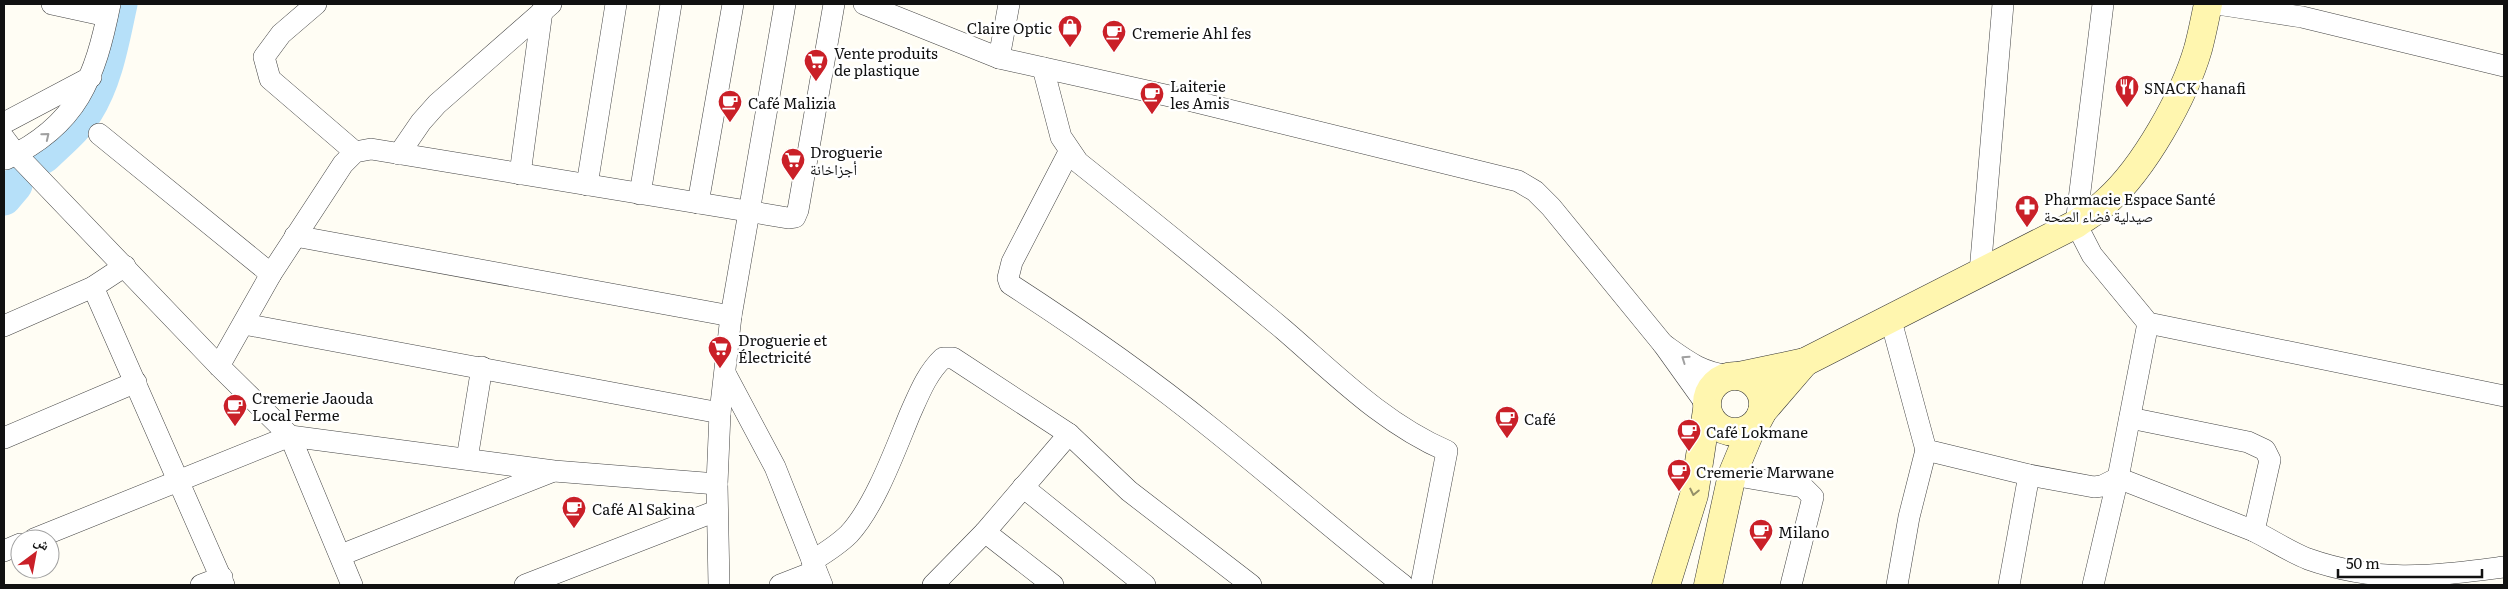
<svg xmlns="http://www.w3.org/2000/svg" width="2508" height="589" viewBox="0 0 2508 589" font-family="Literata,'Noto Naskh Arabic',serif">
	<rect width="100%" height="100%" fill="#fffdf4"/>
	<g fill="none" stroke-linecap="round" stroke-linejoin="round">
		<g stroke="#b6e0f9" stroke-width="35">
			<path d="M44,156C58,142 76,128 86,111C106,79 112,40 120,4"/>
			<path d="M4,198L15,185"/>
		</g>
		<defs>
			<g id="street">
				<path d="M52,4L107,16"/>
				<path d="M316,4L281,34L264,57L270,79L355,152"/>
				<path d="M864,4L999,58L1192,101L1518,181L1535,191L1551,207L1663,344"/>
				<path d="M2103,4L2076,224L2092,255L2148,323L2504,396"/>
				<path d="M2217,4L2302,17L2504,66"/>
				<path d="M999,58L1009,4"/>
				<path d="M1043,68L1061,137L1078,162C1147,217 1216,273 1284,330C1335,374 1384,424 1447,451L1421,585"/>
				<path d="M4,123L91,77"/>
				<path d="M99,134L271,274"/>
				<path d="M4,138L16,154L219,366L290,436L352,585"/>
				<path d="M1069,152L1012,262L1008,278L1010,284C1078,328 1146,375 1210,427C1275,479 1338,534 1403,585"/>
				<path d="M399,154L421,122L437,104L551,4"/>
				<path d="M6,159C78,125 95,78 110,4"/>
				<path d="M520,174L542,11"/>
				<path d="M587,185L616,4"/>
				<path d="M640,194L671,4"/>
				<path d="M698,203L733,4"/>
				<path d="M295,236L731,316"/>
				<path d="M1980,272L2003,4"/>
				<path d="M93,287L224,585"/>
				<path d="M1890,317L1926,450L2029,475L2094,487L2102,486L2118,478L2254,531L2270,460L2265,450L2248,442L2130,418"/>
				<path d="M244,324L720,413"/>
				<path d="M4,326L93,287L125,266"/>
				<path d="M219,366L271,274L343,164L355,152L371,149L747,211L788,218L795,217L798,210L834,4"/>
				<path d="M726,375L775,467L822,585"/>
				<path d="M1706,404L1663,344C1687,361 1700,372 1730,376"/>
				<path d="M4,438L136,382"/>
				<path d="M467,459L482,367"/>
				<path d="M1732,475L1803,487L1813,497L1791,585"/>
				<path d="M1023,487L1145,585"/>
				<path d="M2254,531C2272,540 2290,552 2308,559C2379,584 2433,576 2504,567"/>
				<path d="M985,532L1069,434L1129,491L1251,585"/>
				<path d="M34,539L290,436L554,471L717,484"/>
				<path d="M4,551L20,544"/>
				<path d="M341,555L551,472"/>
				<path d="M812,561C825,553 838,545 849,534C875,506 895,450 910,414C919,394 927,373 943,358H953L1069,434"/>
				<path d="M201,585L222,577"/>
				<path d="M525,585L716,511"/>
				<path d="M719,585L717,484L720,413L731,316L785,4"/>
				<path d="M780,585L816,571"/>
				<path d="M933,585L985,532L1053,585"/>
				<path d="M1897,585L1909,517L1926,450"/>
				<path d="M2009,585L2029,475"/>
				<path d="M2093,585L2118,478L2148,323"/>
			</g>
			<g id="secondary">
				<path d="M1805,362L2076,224C2086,217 2098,210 2107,201C2144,168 2184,97 2198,49C2202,34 2205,19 2208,4"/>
				<circle cx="1735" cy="404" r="28"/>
				<path d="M1739,376L1805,362L1762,412"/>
				<path d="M1666,585L1694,495L1707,410"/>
				<path d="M1708,585L1732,475L1752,427"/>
			</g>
		</defs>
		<use href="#street" stroke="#444" stroke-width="22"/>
		<use href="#secondary" stroke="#333" stroke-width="29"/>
		<use href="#street" stroke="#fff" stroke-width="21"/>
		<use href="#secondary" stroke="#fff6af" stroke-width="28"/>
	</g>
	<defs><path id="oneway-chevron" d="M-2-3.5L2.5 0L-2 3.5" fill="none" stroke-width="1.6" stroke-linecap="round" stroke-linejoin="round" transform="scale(1.25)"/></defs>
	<g stroke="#a0a0a0">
		<use href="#oneway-chevron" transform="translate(46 136) rotate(-39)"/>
		<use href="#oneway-chevron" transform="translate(1685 359) rotate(-145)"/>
	</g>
	<use stroke="#948f68" href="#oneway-chevron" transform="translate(1694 492) rotate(102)"/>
	<defs>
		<symbol id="shop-pin" viewBox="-11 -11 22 30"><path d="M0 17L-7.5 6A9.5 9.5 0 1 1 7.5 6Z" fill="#ca2028" stroke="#fff"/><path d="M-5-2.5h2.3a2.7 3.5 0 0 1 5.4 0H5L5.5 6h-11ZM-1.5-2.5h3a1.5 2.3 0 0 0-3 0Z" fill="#fff"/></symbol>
		<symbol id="cafe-pin" viewBox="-11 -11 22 30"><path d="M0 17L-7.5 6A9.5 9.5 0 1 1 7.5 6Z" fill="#ca2028" stroke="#fff"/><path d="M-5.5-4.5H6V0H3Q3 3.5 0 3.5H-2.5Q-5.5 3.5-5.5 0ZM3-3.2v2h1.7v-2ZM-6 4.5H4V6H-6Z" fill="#fff"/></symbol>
		<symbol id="supermarket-pin" viewBox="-11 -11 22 30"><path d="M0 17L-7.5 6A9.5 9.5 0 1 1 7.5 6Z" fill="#ca2028" stroke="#fff"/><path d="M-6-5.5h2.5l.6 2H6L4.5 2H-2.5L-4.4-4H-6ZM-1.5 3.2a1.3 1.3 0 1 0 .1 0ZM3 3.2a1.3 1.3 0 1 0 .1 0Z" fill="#fff"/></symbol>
		<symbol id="restaurant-pin" viewBox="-11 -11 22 30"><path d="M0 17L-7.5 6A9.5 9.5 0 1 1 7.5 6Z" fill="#ca2028" stroke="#fff"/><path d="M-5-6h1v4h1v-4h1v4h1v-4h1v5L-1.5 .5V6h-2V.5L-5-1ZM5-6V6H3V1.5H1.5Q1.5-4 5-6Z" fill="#fff"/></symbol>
		<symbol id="pharmacy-pin" viewBox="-11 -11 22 30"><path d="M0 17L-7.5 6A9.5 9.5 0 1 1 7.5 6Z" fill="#ca2028" stroke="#fff"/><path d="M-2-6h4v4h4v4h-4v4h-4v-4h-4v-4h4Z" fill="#fff"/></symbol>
	</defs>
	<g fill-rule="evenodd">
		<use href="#shop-pin" x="1056" y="13" width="28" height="38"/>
		<use href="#cafe-pin" x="1100" y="18" width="28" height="38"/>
		<use href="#supermarket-pin" x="802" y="47" width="28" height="38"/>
		<use href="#restaurant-pin" x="2113" y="73" width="28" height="38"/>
		<use href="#cafe-pin" x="1138" y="80" width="28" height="38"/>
		<use href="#cafe-pin" x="716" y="88" width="28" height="38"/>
		<use href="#supermarket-pin" x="779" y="146" width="28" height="38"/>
		<use href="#pharmacy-pin" x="2013" y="193" width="28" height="38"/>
		<use href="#supermarket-pin" x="706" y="334" width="28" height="38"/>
		<use href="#cafe-pin" x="221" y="392" width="28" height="38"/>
		<use href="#cafe-pin" x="1493" y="404" width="28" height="38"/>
		<use href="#cafe-pin" x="1675" y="417" width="28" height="38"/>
		<use href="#cafe-pin" x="1665" y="457" width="28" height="38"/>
		<use href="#cafe-pin" x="560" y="494" width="28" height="38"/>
		<use href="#cafe-pin" x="1747" y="517" width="28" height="38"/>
	</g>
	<g text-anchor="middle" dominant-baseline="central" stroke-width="5" stroke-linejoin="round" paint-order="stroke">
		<g font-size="15" fill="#111" stroke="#fff" text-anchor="start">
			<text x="1052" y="27" text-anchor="end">Claire Optic</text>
			<text x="1132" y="32">Cremerie Ahl fes</text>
			<text x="834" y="52">Vente produits<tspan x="834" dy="17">de plastique</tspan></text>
			<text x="1170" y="85">Laiterie<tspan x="1170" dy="17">les Amis</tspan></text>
			<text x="2144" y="87">SNACK hanafi</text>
			<text x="748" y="102">Café Malizia</text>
			<text x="810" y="151">Droguerie<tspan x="810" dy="17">أجزاخانة</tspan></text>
			<text x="2044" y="198">Pharmacie Espace Santé<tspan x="2044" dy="17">صيدلية فضاء الصحة</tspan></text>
			<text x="738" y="339">Droguerie et<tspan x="738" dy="17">Électricité</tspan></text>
			<text x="252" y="397">Cremerie Jaouda<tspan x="252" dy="17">Local Ferme</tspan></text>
			<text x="1524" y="418">Café</text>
			<text x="1706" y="431">Café Lokmane</text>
			<text x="1696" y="471">Cremerie Marwane</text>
			<text x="592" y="508">Café Al Sakina</text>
			<text x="1778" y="531">Milano</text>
		</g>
	</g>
	<rect width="2508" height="589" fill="none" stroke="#111111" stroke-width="10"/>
	<g transform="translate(35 554) rotate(32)"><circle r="24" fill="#ffffff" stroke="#a0a0a0"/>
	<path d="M0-4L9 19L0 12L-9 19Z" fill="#ca2028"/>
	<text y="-8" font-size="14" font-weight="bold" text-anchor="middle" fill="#111111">ش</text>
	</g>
	<path d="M2338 569v8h144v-8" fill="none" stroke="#111111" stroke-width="2.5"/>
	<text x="2346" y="569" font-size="15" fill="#111111" stroke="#ffffff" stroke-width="4" paint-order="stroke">50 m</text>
</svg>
